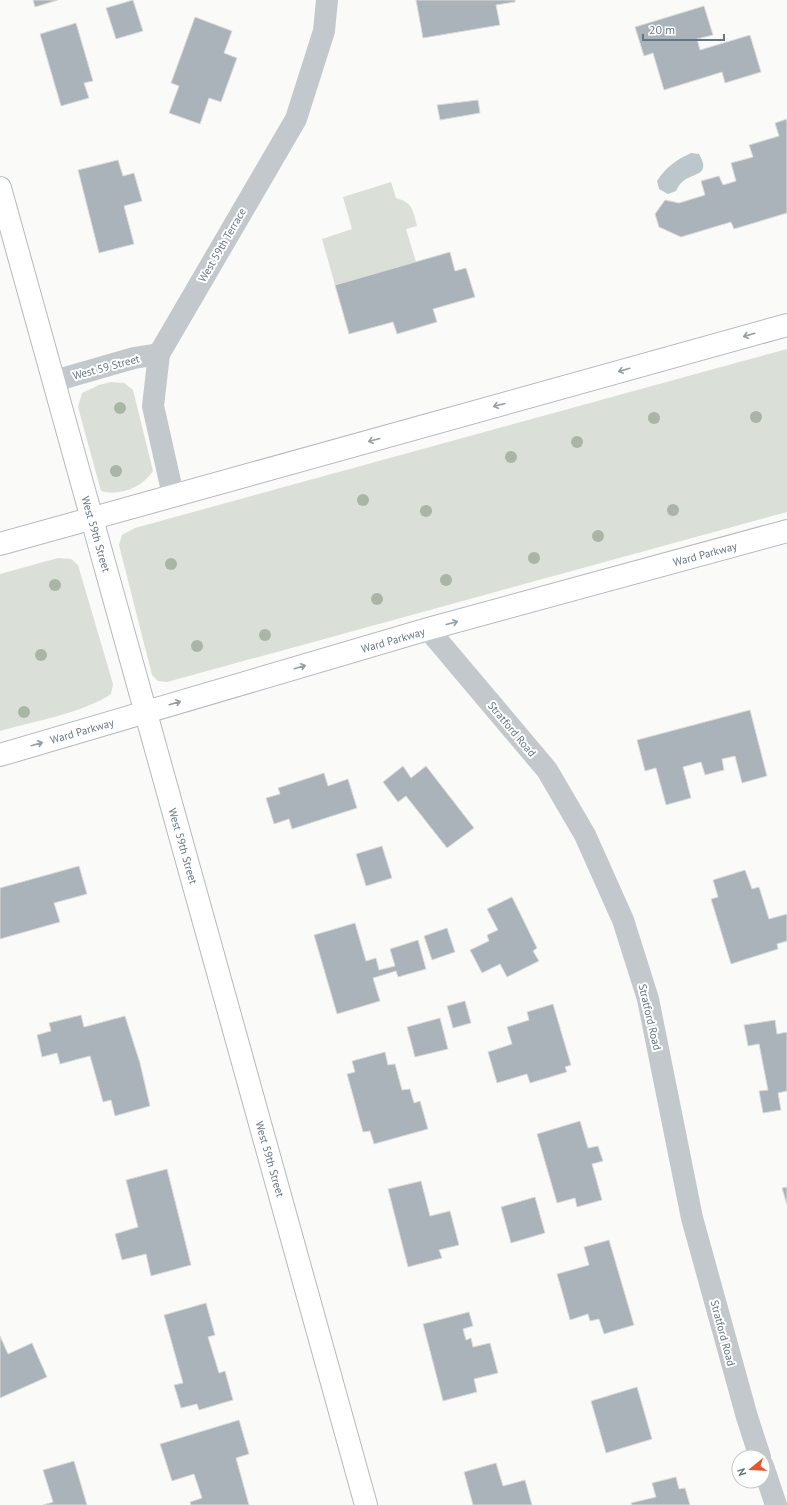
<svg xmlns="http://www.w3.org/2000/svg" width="787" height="1505" viewBox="0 0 787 1505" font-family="'PT Sans',sans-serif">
	<rect width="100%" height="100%" fill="#fafaf8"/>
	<g fill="#dadfd7">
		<path d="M391,182L396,198C413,203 413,210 417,226L406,229L416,262L335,285L322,239L352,229L343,197Z"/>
		<path d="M787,349V512L167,682L158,681L152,675L119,545L122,535L135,528Z"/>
		<path d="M111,382L124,383L133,390L153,471C142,488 120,496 101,491L78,407L82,393L99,385Z"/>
		<path d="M58,558L71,559L78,565L113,684L111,694C83,713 34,721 0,731V574Z"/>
	</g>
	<path fill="#bbc7cb" d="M691,153L699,154C710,173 698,173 686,179C681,182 678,186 676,191L668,194L659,189L657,181C666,167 676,160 691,153Z"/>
	<g fill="#aab3b9" stroke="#dcdcda">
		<path d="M33,0H58L35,7Z"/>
		<path d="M133,0L143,31L116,39L106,8Z"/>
		<path d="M416,0H515V2L496,5L500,25L423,38Z"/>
		<path d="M704,6L713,35L697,39L700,50L750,35L761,72L725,83L722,72L664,90L653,53L644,56L635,27Z"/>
		<path d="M195,17L232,31L224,53L237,58L221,102L209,98L200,124L169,113L179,86L171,83Z"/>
		<path d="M76,23L93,81L84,83L89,98L61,106L40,34Z"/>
		<path d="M478,100L480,113L440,120L437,105Z"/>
		<path d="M787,119V213L734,229L731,222L681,237L659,227L655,214L665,200L679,203L705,195L701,181L719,176L723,185L736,181L731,163L753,157L749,145L779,136L775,123Z"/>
		<path d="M118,160L123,176L134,173L142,201L124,206L134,244L99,253L78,170Z"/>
		<path d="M450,252L455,271L466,268L475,297L433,309L437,322L397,334L393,322L349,334L335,285Z"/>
		<path d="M750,710L767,776L742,783L735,756L722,759L724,770L705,775L701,762L683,767L691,798L666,805L656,768L645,771L637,740Z"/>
		<path d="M403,766L411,778L426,766L474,828L447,848L406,796L398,802L383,782Z"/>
		<path d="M324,773L328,786L348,779L357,808L292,829L289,819L274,824L266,798L280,794L278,788Z"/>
		<path d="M382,846L392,878L366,886L356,854Z"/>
		<path d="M79,866L87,894L54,903L60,922L0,939V888Z"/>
		<path d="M745,870L752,889L759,887L769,919L787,914V941L777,944L778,949L731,964L711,899L718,897L713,880Z"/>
		<path d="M512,897L537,948L533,951L539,961L507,977L500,964L482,973L470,950L489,941L487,935L498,930L487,909Z"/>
		<path d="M355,923L366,961L376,958L379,970L395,966L390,949L418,940L426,969L398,977L396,971L373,978L380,1001L337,1014L314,935Z"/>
		<path d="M447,928L455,952L432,960L424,936Z"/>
		<path d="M465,1001L471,1023L453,1028L447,1006Z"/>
		<path d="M553,1004L571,1065L565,1067L567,1072L530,1083L527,1074L497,1083L488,1052L512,1044L507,1027L529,1020L527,1012Z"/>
		<path d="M81,1015L84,1027L125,1016L140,1063L150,1106L115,1116L111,1100L103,1102L90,1056L60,1064L57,1053L42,1057L37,1035L51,1031L49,1023Z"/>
		<path d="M440,1018L448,1049L415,1057L407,1027Z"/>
		<path d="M775,1020L777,1034L787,1032V1091L778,1093L781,1110L763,1113L759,1091L768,1090L759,1044L748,1046L744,1025Z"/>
		<path d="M385,1052L388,1065L395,1064L402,1090L410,1089L414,1103L420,1101L428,1129L374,1144L370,1131L363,1132L347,1074L355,1072L352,1061Z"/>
		<path d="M580,1121L588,1148L598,1146L603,1161L592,1164L602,1200L577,1207L575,1198L557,1203L537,1134Z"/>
		<path d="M167,1169L191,1265L151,1276L146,1254L122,1260L115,1234L138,1227L126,1180Z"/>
		<path d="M421,1181L430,1216L450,1211L459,1245L439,1250L442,1258L408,1267L388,1189Z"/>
		<path d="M787,1187V1205L782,1188Z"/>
		<path d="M535,1197L545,1233L511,1243L501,1207Z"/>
		<path d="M609,1240L634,1325L604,1334L599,1319L590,1321L588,1314L570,1320L557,1274L589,1265L584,1247Z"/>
		<path d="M206,1303L215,1335L208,1337L219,1373L225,1371L233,1400L199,1410L197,1404L181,1408L174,1385L183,1383L164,1315Z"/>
		<path d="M469,1312L473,1326L463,1329L466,1340L471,1338L473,1347L490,1343L498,1373L474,1379L477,1392L443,1401L423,1324Z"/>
		<path d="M0,1336L8,1354L32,1343L47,1377L0,1398Z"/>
		<path d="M637,1387L652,1439L606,1453L591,1401Z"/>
		<path d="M239,1420L249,1454L236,1458L249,1505H191L190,1502L202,1498L194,1474L172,1481L160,1444Z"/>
		<path d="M74,1461L87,1505H43L53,1502L43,1470Z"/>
		<path d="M496,1463L503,1486L525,1480L532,1505H473L464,1472Z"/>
		<path d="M676,1477L679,1489L685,1488L690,1505H632L631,1503L656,1497L652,1483Z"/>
	</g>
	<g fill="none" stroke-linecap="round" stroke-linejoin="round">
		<defs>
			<path id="secondary" d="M0,188L366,1505"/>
			<g id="primary">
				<path d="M0,544L787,325"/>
				<path d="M0,755L428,629L787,531"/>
			</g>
		</defs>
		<use href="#secondary" stroke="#b3babf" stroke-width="24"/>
		<use href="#primary" stroke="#b5babe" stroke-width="24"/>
		<g stroke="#c3c8cc" stroke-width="22">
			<path d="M54,381L134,358L159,354"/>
			<path d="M173,495L153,406L159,354L296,119L324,31L327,0"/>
			<path d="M428,629L547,770L585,835L623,920L648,999L692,1218L747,1417L760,1457"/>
			<path d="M763,1466L776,1505"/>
		</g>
		<use href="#secondary" stroke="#fff" stroke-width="22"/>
		<use href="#primary" stroke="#fff" stroke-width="22"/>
	</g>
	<g fill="#aab4a7">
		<circle cx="120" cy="408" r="6"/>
		<circle cx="756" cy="417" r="6"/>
		<circle cx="654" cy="418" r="6"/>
		<circle cx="577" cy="442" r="6"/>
		<circle cx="511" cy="457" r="6"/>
		<circle cx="116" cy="471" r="6"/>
		<circle cx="363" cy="500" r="6"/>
		<circle cx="673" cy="510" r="6"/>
		<circle cx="426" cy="511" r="6"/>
		<circle cx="598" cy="536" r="6"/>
		<circle cx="534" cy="558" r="6"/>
		<circle cx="171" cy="564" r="6"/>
		<circle cx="446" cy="580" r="6"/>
		<circle cx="55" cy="585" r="6"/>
		<circle cx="377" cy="599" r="6"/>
		<circle cx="265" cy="635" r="6"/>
		<circle cx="197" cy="646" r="6"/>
		<circle cx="41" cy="655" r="6"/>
		<circle cx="24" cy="712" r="6"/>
	</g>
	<defs><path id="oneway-shaft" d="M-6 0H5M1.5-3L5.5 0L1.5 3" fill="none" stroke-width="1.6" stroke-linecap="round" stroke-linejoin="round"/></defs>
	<g stroke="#939fa8">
		<use href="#oneway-shaft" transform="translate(749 335) rotate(164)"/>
		<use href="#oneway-shaft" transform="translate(624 370) rotate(164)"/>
		<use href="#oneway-shaft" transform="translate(499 405) rotate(165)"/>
		<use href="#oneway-shaft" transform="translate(374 440) rotate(165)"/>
		<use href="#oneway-shaft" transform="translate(452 623) rotate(-15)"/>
		<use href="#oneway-shaft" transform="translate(300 667) rotate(-16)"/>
		<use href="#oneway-shaft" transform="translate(175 703) rotate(-16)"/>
		<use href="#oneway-shaft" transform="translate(37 744) rotate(-16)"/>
	</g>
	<g text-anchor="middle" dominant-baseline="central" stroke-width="4" stroke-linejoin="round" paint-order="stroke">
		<g font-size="11" fill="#657683" stroke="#fff">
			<text transform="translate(222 245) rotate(-60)">West 59th Terrace</text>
			<text transform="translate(106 367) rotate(-15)">West 59 Street</text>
			<text transform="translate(96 534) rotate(74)">West 59th Street</text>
			<text transform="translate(705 554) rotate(-15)">Ward Parkway</text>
			<text transform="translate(393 640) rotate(-16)">Ward Parkway</text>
			<text transform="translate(512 729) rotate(50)">Stratford Road</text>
			<text transform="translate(82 731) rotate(-16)">Ward Parkway</text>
			<text transform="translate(183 846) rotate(74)">West 59th Street</text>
			<text transform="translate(650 1017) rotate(77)">Stratford Road</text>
			<text transform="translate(270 1159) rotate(74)">West 59th Street</text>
			<text transform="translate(723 1333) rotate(75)">Stratford Road</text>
		</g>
	</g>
	<g transform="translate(751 1469) rotate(252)"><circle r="19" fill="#ffffff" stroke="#c1c8cd"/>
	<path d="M0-3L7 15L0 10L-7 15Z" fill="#e4572e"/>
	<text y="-6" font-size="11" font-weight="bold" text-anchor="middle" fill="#657683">N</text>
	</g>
	<path d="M643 34v6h81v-6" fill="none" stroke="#657683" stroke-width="2"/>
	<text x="649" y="34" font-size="12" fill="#657683" stroke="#ffffff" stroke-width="3" paint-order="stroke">20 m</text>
</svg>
